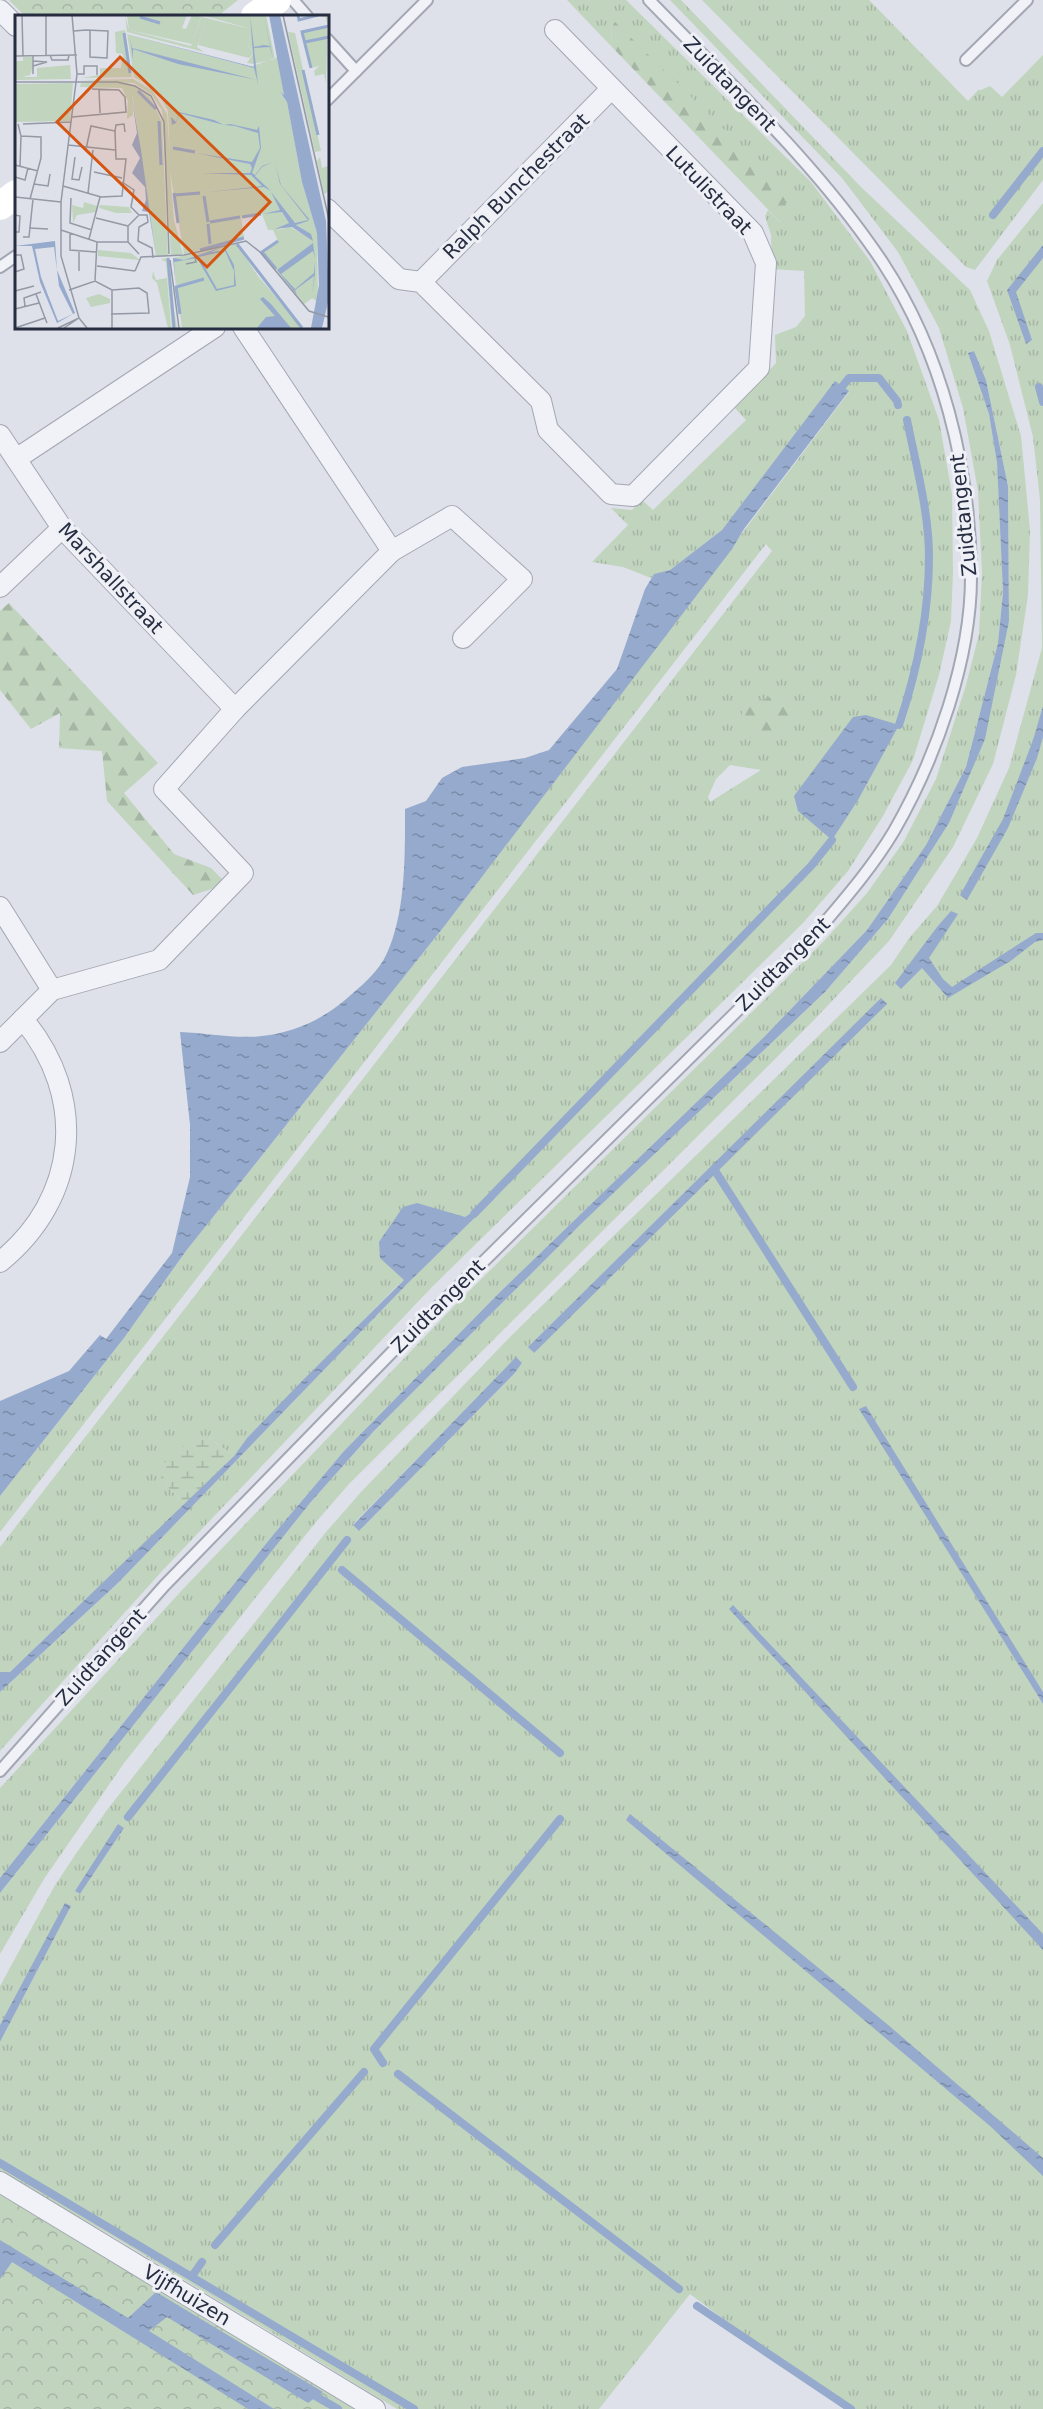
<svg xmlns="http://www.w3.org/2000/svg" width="1043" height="2409" viewBox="0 0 1043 2409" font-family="'DejaVu Sans',sans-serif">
	<defs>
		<pattern id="grass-tufts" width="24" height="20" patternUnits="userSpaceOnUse" patternTransform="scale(1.5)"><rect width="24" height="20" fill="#c1d4be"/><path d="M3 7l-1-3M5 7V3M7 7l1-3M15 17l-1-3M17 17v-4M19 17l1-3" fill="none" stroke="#a6b6a4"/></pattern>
		<pattern id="forest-firs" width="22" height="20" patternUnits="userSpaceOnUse" patternTransform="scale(1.5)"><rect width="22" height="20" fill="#c1d4be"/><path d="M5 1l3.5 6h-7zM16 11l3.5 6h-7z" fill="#a6b6a4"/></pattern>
		<pattern id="wetland-marsh" width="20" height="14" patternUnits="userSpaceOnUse" patternTransform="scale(1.5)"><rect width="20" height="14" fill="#c1d4be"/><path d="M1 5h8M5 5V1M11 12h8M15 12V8" fill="none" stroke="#a6b6a4"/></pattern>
		<pattern id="park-crowns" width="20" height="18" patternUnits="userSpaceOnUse" patternTransform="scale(1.5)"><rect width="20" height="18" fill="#c1d4be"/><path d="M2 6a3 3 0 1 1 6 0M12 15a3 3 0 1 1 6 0" fill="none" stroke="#a6b6a4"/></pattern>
		<pattern id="water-ripples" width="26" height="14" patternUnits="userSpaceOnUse" patternTransform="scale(1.5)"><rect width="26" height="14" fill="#95aacd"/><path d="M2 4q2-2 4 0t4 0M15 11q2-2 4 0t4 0" fill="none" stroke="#798ba8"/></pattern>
	</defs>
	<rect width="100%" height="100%" fill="#dee1e9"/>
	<g fill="url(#grass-tufts)" fill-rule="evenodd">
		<path d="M567,0H626L811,182L870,261L907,331L939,420L952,494L953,572L951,621L939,675L913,760L883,816L848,871L803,923L433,1286L163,1570L0,1751V1692L118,1583L407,1284L491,1202L396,1287L247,1438L234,1456L209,1438L164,1483L185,1504L10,1672H0V1547L772,551L766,544L0,1532V1496L124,1338L186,1251L446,924L849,392L835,382L722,530L670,570L655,574L651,578L623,567L592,562L628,525L611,508L632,510L642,500L653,510L746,420L734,407L776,363L775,335L796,327L805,316L804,271L772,269L771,235L765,216L768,210L782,224L611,19L612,47ZM730,765L761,770L710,802L708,797L716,779Z"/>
		<path d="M670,0H681L861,187L970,290L989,331L1021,436L1030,530L1028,595L1016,675L993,764L953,847L889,941L813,1021L349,1484L316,1522L124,1763L44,1879L0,1954V1893L310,1503L373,1432L582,1223L825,992L888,919L949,823L1009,621L1008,486L986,380L974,351L968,353L989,414L997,463L1003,592L998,643L966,767L926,845L867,930L764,1037L499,1293L344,1451L273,1535L0,1878V1788L184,1588L457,1303L824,941L867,893L904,841L936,779L966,685L979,634L982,573L978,491L963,408L939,328L898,252L842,178Z"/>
		<path d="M702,0H869L968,101L978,90H981L990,86L1002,97L1043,55V180L975,270L966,267Z"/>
		<path d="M1043,203V1692L966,1580L1043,1704V2409H844L690,2294L599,2409H397L109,2234L0,2173V2042L71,1906L0,2025V1986L54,1887L75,1855L107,1810L326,1532L362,1491L513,1334L891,965L910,937L937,906L977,838L1009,768L1042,648L1040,500L1033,437L1010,345L987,281L997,260ZM881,999L717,1171L533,1353L529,1346ZM516,1358L522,1363L514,1374L359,1531L353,1524ZM124,1828L80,1894L75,1891Z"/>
	</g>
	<g fill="url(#forest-firs)">
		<path d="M611,18L786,190L783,225L612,47Z"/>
		<path d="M9,603L158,763L124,793L174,854L211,868L227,884L193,895L107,801L102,751L59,748L60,713L31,729L0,690V611Z"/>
		<path d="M792,688L797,717L763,749L739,727L743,708Z"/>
	</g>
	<path fill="url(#wetland-marsh)" d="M194,1437L209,1438L234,1456L185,1504L164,1483L157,1469Z"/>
	<g fill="url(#park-crowns)">
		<path d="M9,0H238L218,16H25Z"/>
		<path d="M0,2194L327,2389L355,2409H0Z"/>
	</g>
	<g fill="url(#water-ripples)">
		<path d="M1043,245V258L1016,292L1032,340L1026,344L1007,290Z"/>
		<path d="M974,351L986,380L1008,486L1009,621L985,739L949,823L888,919L825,992L582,1223L373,1432L310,1503L0,1893V1878L273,1535L344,1451L499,1293L764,1037L867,930L926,845L966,767L998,643L1003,592L997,463L989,414L968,353Z"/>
		<path d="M835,381L849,391L744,529L732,549L446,924L186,1251L124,1338L0,1496V1401L69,1371L100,1335L106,1339L172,1253L190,1177V1125L180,1032C207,1033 236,1039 262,1036C293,1033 321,1020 345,1000C360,987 379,972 387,953C406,912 405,853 405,809L426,801L442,778L462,767L525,758L549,750L617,669L645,589L654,574L670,570L722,530Z"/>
		<path d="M1043,706V737L1037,758L1008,828L967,900L960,895L1003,819L1033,740Z"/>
		<path d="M866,715L899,725L858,800L832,840L798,811L794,796L853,717Z"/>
		<path d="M951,911L958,914L929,958L943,979L952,987L1036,933H1043V940L1035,942L1012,960L948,998L922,968L901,989L895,983L937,927Z"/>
		<path d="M881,998L887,1004L534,1353L528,1347Z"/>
		<path d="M494,1199L407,1284L118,1583L0,1692V1672H10L234,1456L247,1438L301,1382L404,1280L380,1258L379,1242L403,1207L417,1203L465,1217Z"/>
		<path d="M516,1357L522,1363L514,1374L359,1531L353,1525Z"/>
		<path d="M866,1406L1043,1692V1704L859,1409Z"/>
		<path d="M733,1605L1043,1934V1950L729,1609Z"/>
		<path d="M630,1814L887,2024L1043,2158V2176L990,2126L626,1820Z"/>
		<path d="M118,1824L124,1828L80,1894L75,1891Z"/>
		<path d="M65,1903L71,1906L0,2042V2025Z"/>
		<path d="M0,2240L128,2318L156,2292L323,2392L308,2403L167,2317L149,2331L274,2409H248L12,2262L0,2279Z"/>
	</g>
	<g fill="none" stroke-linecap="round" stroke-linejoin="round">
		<g stroke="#95aacd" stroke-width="8">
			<path d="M993,215L1043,151"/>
			<path d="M1039,387L1043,402"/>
			<path d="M841,388L849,378H879L897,401L898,405"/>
			<path d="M899,725C917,671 929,614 929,557C929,512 916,465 907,420"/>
			<path d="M714,1169L853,1387"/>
			<path d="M474,1214L811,866L832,840"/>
			<path d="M342,1570L560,1753"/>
			<path d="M128,1817L347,1540"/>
			<path d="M383,2063L374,2049L560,1819"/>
			<path d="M398,2074L679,2289"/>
			<path d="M0,2163L414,2409"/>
			<path d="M215,2245L364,2072"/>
			<path d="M192,2276L202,2262"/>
			<path d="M697,2306L851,2409"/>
			<path d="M317,2397L338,2409"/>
		</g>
		<defs>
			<g id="lane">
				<path d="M293,0L307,16"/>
				<path d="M327,39L356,71"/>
				<path d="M966,60L1027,0"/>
				<path d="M327,100L427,0"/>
				<path d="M0,267L16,256"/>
				<path d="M0,1771L164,1586L394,1350L815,934C843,901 872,868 894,831C936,758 972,658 971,573C970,466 942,353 883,263C818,165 730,84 649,0"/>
			</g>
			<g id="street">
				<path d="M0,10L16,26"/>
				<path d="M327,209L399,279L421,282L541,401L548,430L611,494L633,496L759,368L766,263L753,233L555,30"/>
				<path d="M421,282L611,89"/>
				<path d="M0,435L62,528L235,709"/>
				<path d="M16,459L215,327"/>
				<path d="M392,551L452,516L522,579L463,638"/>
				<path d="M0,587L62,528"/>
				<path d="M0,907L52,990"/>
				<path d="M0,1042L52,990L159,960L243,873L164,789L235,709L392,551L243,327"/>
				<path d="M0,1262C79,1198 88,1097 23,1019"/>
				<path d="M0,2182L375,2409"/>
			</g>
		</defs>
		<use href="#lane" stroke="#a3a7b3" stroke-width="14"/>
		<use href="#street" stroke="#a3a7b3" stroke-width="22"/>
		<use href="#lane" stroke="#f1f2f7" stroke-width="10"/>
		<use href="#street" stroke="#f1f2f7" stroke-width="20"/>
		<g stroke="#fff" stroke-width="28">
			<path d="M255,16L277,0"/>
			<path d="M0,206L16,194"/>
		</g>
	</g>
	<g text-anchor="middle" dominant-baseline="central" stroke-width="6" stroke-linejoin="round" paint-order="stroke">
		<g font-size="20" fill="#262d41" stroke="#eef0f6">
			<text transform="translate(730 84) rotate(46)">Zuidtangent</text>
			<text transform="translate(516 186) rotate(-45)">Ralph Bunchestraat</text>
			<text transform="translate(709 190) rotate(46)">Lutulistraat</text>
			<text transform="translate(963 515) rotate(-96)">Zuidtangent</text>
			<text transform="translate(111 578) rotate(47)">Marshallstraat</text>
			<text transform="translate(783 964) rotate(-45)">Zuidtangent</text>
			<text transform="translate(438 1306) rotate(-45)">Zuidtangent</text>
			<text transform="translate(101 1657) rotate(-48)">Zuidtangent</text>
			<text transform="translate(187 2295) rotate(31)">Vijfhuizen</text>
		</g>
	</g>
	<g transform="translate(15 15)">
		<rect width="314" height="314" fill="#dee1e9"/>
		<path d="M110,0L114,15L176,31L186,3L178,0L232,13L233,3L224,0H235V18V0H251L260,44L238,49L232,48L239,37V48L240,37L233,31L235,21L231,15L191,4L182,32L189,37L112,17ZM310,0H313L311,68L309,59L300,61L299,56L304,51L295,53L287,18L313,12ZM110,15L117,62L66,63L85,60V53H106L108,39L101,38L100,17ZM273,17L280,18L306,136L300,137ZM112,19L235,52L263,42L269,80L265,78L272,87L287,167L302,218L303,287L297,283L289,289L248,239L263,226L258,215H253L247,199L226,202L229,224L169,239L155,156L159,205L168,239L156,241L147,95L137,80L119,68L66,65L118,64L137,75L152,99L155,143L153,96L145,81L131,69L119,62ZM265,191L280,209L295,219L293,222L275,212L262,215L274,208L267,197L257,198L266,195ZM8,42H17L18,52L15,60L7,62H22V53L55,50L56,64L0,65V46H8ZM102,67L117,70L135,82L147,107L153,241H141L117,78L118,100L112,104L113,86L107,73L65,72L66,68ZM305,142L307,153L313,151V177L309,179L302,146ZM69,187L82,191L81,197L62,200L58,208L57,190L68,193ZM85,190L114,192L117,198H101L84,193ZM83,235L116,238L125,245L83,241ZM153,243L157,282L162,313H157L151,247L146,244ZM138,256L141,265L152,263L156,313H153L142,268L137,263ZM84,279L95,284V288L76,292L71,283Z" fill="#c1d4be" fill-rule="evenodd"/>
		<path d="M112,0H172L167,13L171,14L177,0L186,2L177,29L114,15ZM190,1H229L233,3V13ZM191,3L232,15L235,21L233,31L239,37L234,43L183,30Z" fill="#c1d4be"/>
		<path d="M58,68L55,106L0,107V69ZM221,228L243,261L287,313H167L158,243ZM299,261L297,283L289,289L279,276Z" fill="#c1d4be"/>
		<path d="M235,0L239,32L249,30L255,31L249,0L258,44L255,32L239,33L243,70L242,65L163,49L118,34V44L115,23L117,33L242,65L239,53L115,20L239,52ZM254,0H265L311,206L314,283L307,313H296L304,270L302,218L287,167L272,87L265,77L269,80ZM116,78L126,135L141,241L134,197L127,196L131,185L130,172L117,158L125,143L117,130L122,118ZM164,97L199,105L209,110L215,109L242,115L244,111L246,133L237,158L240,160L247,151L258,147L247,152L240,161L256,176L249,172L193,177L247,171L236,160L186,158H235L237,153L235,149L181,138L237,147L245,133L243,118L220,111L209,110L164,98L161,108L157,110L156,102L161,107ZM260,149L266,170L294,204L293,206L281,210L296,219L298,226L277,212L260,214L274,208L267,197L248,199L265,195L256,177L280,208L293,205L265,169ZM40,226L42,255L60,298L42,308L25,267L17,231H0ZM39,232L44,271L58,299L43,306L26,262L20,234ZM298,228L300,243L298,236L266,259L280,274L299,258L300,247V258L297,282V283L290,289L297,283L299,261L280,275L282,280L262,255ZM210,231L196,237L211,235L219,250L221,271L201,276L182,243L159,247L161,272L158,243L169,245ZM210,236L219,256V270L202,274L184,242ZM248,282L256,289L276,313H242L251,302L260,301L245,284Z" fill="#95aacd" fill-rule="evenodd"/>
		<path fill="none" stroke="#95aacd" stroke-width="3" d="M283,0L284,5L303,0M125,2L145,8M109,18L115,58M290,27L314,22M296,53L287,17L314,11M288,55L303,120M123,76L141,94M144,106L146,150M158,133L180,137M159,178L163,208M160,180L185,178M189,181L193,207M227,202L246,199M195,207L225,202M193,209L195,229M222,229L287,313M185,235L229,223M153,243L159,313M261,254L247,237L263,226M165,299L161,272L189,264"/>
		<path fill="none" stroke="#9499a6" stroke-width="1.5" d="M7,0L8,41M31,0V40M57,0L62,59L46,187V241L64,303L72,313M268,0L314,205M59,16L71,15L93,16L92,43L75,42V16M18,40V59M35,40L37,45H53L54,40M0,41L62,40M18,46L32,47L18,51M62,59H69V51H82V60M0,67H102L120,71L136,81L149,107L154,239M84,74L85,98M57,102L111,97L110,82L104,75L77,74M3,109L6,121L5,151M8,109L56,107M100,116L101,110L109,109L110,117M6,121L26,122V143L15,184M53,130L100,135M60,142L57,164L64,165L67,152M0,150L23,156M79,157L107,163M0,162L10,165L13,153M107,167L119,175L116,192L124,200M19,169L33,171L35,159M48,171L86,182L107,181L111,144H101L100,116L76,111L71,134M73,178L78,135M0,182L46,187M56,183L55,208L77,215M0,200L5,201L4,217H0M124,200H132L133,207L124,212L123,226L137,233L138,243M81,203L113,211M14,213L33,214M46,215L82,227H113L124,239M55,218V235L81,237M8,222H14L18,184M74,224L85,182M113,227V211L124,200M0,240H6L9,254L0,257M155,245L164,313M171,249L181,247L179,238M82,251L120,256M64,256V237M120,256L126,242L169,240L231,226L245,237L294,296L313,302M80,266L82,227M54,275L80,266L97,275L124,273L132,278L134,298L96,299M0,276L19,271M21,279L30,303M10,291L9,283L26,277M0,294L24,288M0,313L30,303L32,308M43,313L64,303M49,313L64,303M97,313V275"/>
		<path fill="#d55511" fill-opacity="0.15" stroke="#d55511" stroke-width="3" d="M105,42L255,187L192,252L42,107Z"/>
		<rect width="314" height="314" fill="none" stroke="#262d41" stroke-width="3"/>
	</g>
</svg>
